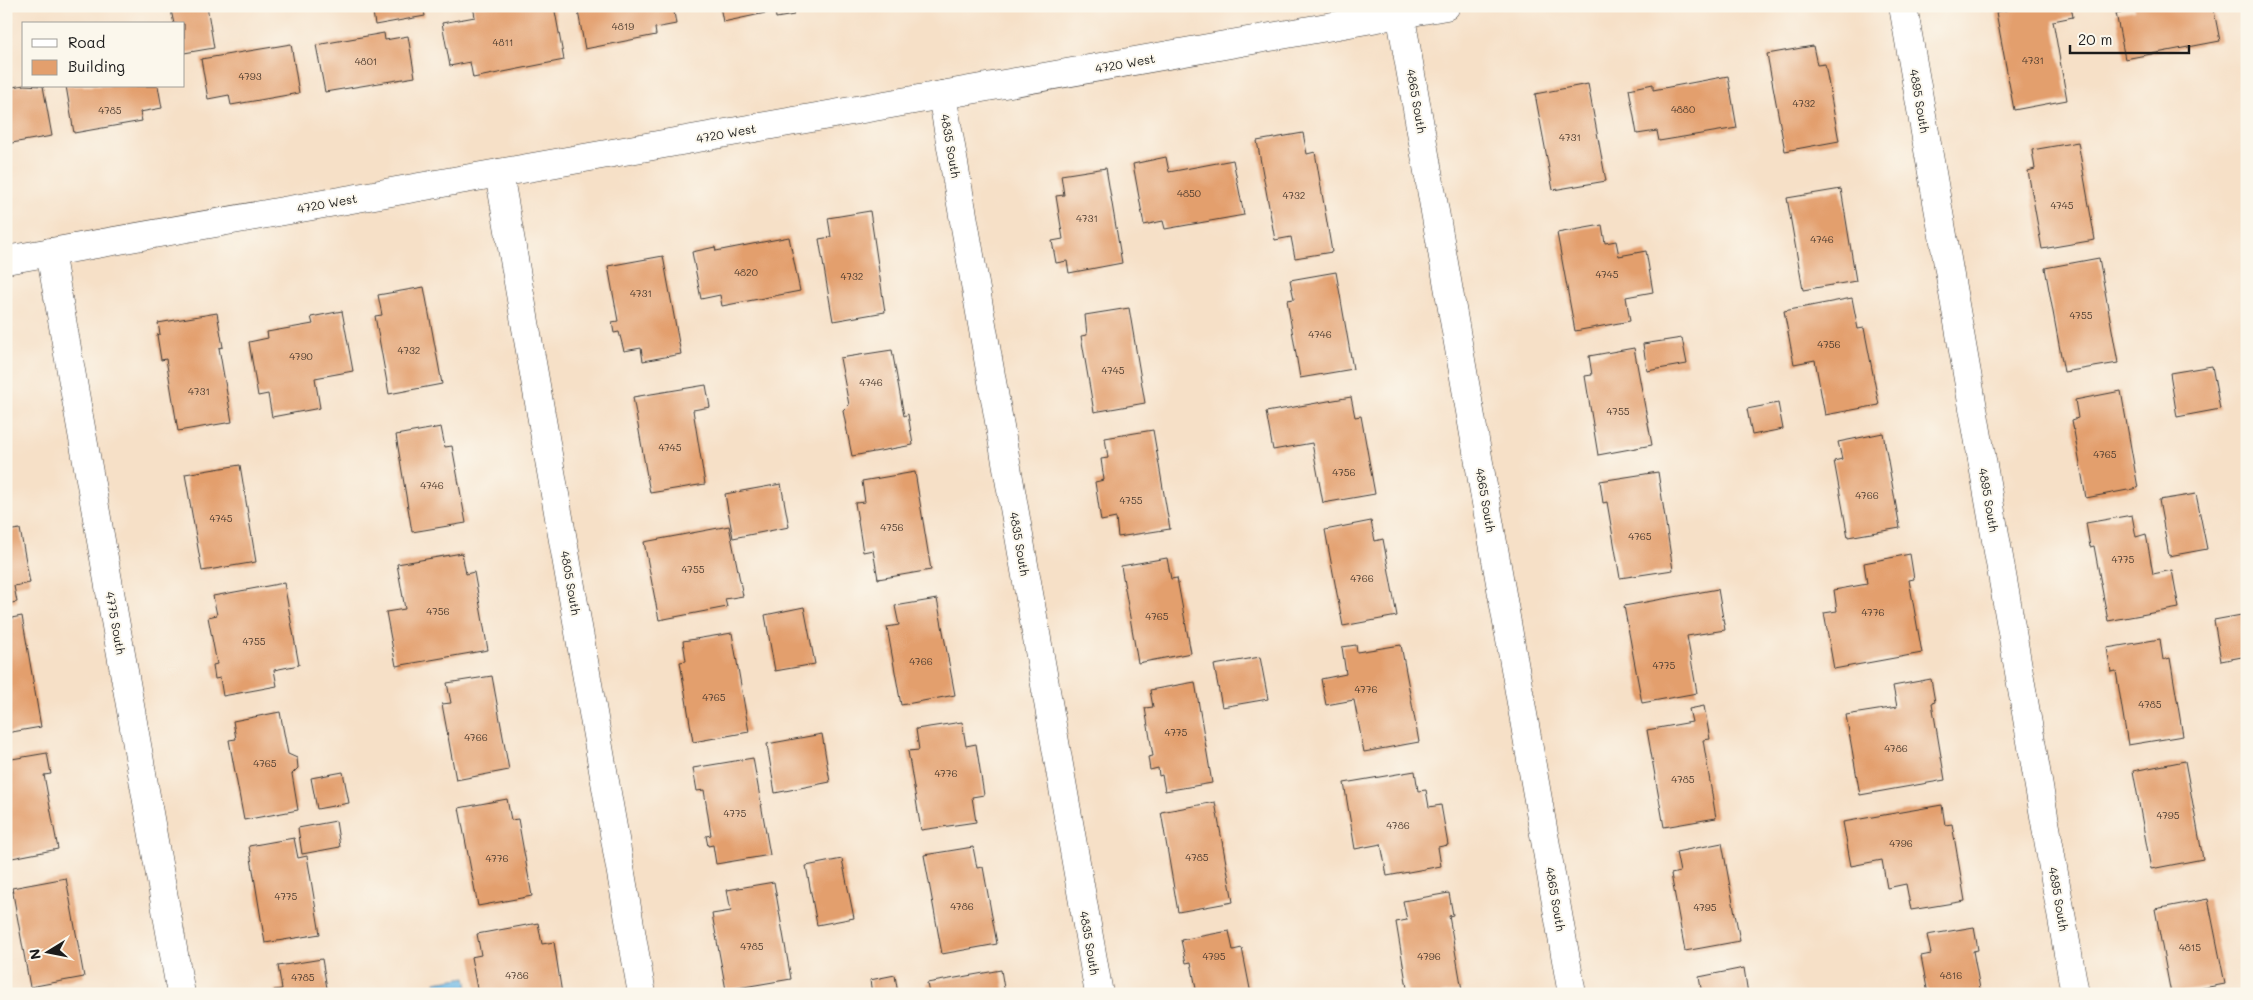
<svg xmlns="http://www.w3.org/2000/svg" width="2253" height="1000" viewBox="0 0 2253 1000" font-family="Mali,sans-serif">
	<rect width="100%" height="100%" fill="#fbf7ec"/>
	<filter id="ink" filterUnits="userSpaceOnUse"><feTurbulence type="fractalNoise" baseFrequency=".02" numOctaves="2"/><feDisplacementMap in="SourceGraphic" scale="10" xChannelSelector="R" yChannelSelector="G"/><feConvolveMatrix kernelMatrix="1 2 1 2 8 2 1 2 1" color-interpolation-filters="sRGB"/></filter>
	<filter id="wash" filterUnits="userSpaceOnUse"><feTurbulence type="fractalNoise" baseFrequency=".0096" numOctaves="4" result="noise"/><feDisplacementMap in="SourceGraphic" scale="20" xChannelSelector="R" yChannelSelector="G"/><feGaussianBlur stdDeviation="1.12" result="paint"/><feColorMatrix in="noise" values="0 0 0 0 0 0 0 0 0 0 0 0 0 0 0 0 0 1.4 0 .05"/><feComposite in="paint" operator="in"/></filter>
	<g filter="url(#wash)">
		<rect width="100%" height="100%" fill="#f6e0c7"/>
		<path fill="#6cb7e5" stroke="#446a80" d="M466,977L469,994H437L435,982Z"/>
		<g id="blocks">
			<g fill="#e39f6d">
				<path d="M196,6H207L214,48L184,53V24H174L171,10Z"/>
				<path d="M372,6H423L425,16L375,25Z"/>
				<path d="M473,6H554L564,60L473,78L470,62L450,66L442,23L475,17Z"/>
				<path d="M577,6H673L676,24L655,28L656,35L585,49Z"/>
				<path d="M720,6H798V7L792,8L794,15L776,18L775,11L723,22Z"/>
				<path d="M2028,6H2071L2073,17L2053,21L2067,100L2014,110L1996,12Z"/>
				<path d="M2134,6H2213L2220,41L2125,59L2116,13L2135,10Z"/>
				<path d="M384,33L385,40L408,36L415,77L325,92L316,45Z"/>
				<path d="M291,44L299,93L231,105L229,95L208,99L201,59Z"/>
				<path d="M1813,46L1817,65L1825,64L1839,141L1785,151L1767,54Z"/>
				<path d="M1728,76L1737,128L1659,141L1657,131L1637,134L1629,89L1653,84V90Z"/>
				<path d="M1588,84L1606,181L1553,190L1535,94Z"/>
				<path d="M24,85L43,86L52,136L6,144V91L13,90L12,87Z"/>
				<path d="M66,86H158L162,108L140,112L142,121L74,133Z"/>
				<path d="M1303,133L1307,154L1315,152L1332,252L1295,258L1291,237L1275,240L1257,141Z"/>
				<path d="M2078,142L2095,240L2042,249L2028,171L2035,169L2032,150Z"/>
				<path d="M1166,157L1169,172L1233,160L1244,215L1165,229L1163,221L1144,225L1133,164Z"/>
				<path d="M1106,168L1122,263L1069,273L1067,261L1056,263L1052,241L1063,239L1056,196L1064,195L1061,175Z"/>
				<path d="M1841,189L1856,281L1803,290L1787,198Z"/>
				<path d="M870,211L885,312L833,321L819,239L831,237L828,218Z"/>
				<path d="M1602,225L1605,243L1616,241L1619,256L1646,251L1653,292L1626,297L1630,321L1575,331L1557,233Z"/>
				<path d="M789,237L800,291L722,306L720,295L701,299L692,252L715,247L716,251Z"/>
				<path d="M663,256L681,354L643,361L641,348L624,351L619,332L614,333L612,322L618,321L608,266Z"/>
				<path d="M2099,258L2118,363L2064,372L2045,268Z"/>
				<path d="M1336,272L1353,369L1300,378L1287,300L1294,299L1290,280Z"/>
				<path d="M424,287L442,384L389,394L375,316L382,315L378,295Z"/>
				<path d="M1852,298L1858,329L1864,328L1879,405L1825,415L1815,360L1794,364L1784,311Z"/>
				<path d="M1129,308L1145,403L1094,412L1081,336L1087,335L1085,315Z"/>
				<path d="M342,311L353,371L315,378L320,408L272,417L268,394L258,396L249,342L268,338L267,332L313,324L311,317Z"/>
				<path d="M217,313L223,347L219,348L232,422L178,431L166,359L161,360L157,335L160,334L158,323Z"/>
				<path d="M1682,338L1687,364L1647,371L1643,344Z"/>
				<path d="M1634,348L1652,445L1598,455L1585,376L1592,375L1589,356Z"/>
				<path d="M892,350L904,416L908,414L913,445L852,456L843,411L849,405L840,358Z"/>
				<path d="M2212,366L2220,409L2177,417L2170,373Z"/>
				<path d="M706,385L710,407L693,410L705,484L650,493L633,397Z"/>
				<path d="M2121,391L2138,488L2086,498L2072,420L2078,418L2075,400Z"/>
				<path d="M1351,397L1355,417L1361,416L1375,494L1323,503L1312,443L1273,450L1266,412Z"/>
				<path d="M1778,403L1783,429L1752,435L1747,409Z"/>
				<path d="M441,427L445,447L452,446L466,523L412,532L396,435Z"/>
				<path d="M1153,430L1170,529L1118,537L1116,518L1101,521L1095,482L1104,480L1101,459L1108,458L1105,438Z"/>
				<path d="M1883,433L1900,528L1848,537L1834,461L1842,459L1838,442Z"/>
				<path d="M240,465L256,562L202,571L185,474Z"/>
				<path d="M915,472L931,570L878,579L873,550L863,552L855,503L865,502L862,481Z"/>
				<path d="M1658,472L1673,570L1620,578L1607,502L1603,503L1600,481Z"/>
				<path d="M781,484L789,527L733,538L725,494Z"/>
				<path d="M2196,494L2207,549L2169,556L2159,500Z"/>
				<path d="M2132,515L2136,537L2146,534L2153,574L2172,570L2179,608L2108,621L2094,546L2090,547L2086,523Z"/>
				<path d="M1371,521L1375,541L1383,539L1397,616L1343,626L1325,530Z"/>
				<path d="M729,526L743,596L725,599L727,607L659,620L644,542Z"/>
				<path d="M20,529L30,583L14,586L17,602L6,604V531Z"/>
				<path d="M462,553L466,574L474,572L488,650L396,666L386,612L405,609L397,564Z"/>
				<path d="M1910,554L1914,579L1909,580L1922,653L1834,669L1824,613L1837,611L1834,590L1867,584L1864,563Z"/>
				<path d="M1167,558L1171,579L1177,578L1191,653L1138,663L1121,566Z"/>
				<path d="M284,583L299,665L274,670L277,686L223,696L220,678L215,679L213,665L217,664L208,617L217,615L213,596Z"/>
				<path d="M1718,589L1725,630L1687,636L1697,693L1642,703L1624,606Z"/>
				<path d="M937,599L955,695L901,705L887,627L899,625L895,606Z"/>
				<path d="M804,607L815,664L775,671L765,615Z"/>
				<path d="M2247,614V656L2221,661L2214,620Z"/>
				<path d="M22,616L41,727L6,733V619Z"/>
				<path d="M732,633L749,732L693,742L680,662L686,661L683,641Z"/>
				<path d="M2160,639L2163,660L2170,658L2183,736L2128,745L2116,671L2111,672L2107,648Z"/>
				<path d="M1356,645L1357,652L1401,645L1419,742L1364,752L1354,700L1326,705L1321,679L1346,674L1342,647Z"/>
				<path d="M1260,657L1268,699L1222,707L1214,665Z"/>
				<path d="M492,676L509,770L456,780L442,704L451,703L447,683Z"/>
				<path d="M1931,679L1935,702L1932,703L1945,780L1860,795L1846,715L1897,707L1893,686Z"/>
				<path d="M1195,682L1212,783L1165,791L1162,775L1159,776L1158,768L1150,770L1148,757L1153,756L1145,708L1153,707L1150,690Z"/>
				<path d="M1704,706L1710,739L1703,740L1716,818L1664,827L1647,730L1692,722L1689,709Z"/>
				<path d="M280,712L288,754L297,758L298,768L292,774L298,810L244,820L229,740L236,739L233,721Z"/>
				<path d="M962,722L966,746L976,744L984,795L972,797L976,822L921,830L908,751L919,750L916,729Z"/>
				<path d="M822,734L830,782L775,793L767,744Z"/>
				<path d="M47,753L51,774L44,775L58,849L7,859L6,760Z"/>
				<path d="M753,758L770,855L716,864L713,845L708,846L706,836L711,835L704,790L697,791L693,768Z"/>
				<path d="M2185,761L2203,859L2151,869L2133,771Z"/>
				<path d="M1415,771L1418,791L1426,790L1429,807L1441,805L1448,845L1438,847L1441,866L1387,876L1381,844L1355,849L1344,783Z"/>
				<path d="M343,772L349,803L317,809L311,778Z"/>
				<path d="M507,799L511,820L518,819L532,896L478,906L459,808Z"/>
				<path d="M1215,802L1233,902L1178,912L1161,812Z"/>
				<path d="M1942,805L1945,825L1952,824L1965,901L1911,910L1906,884L1887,888L1882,860L1851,866L1843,822Z"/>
				<path d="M336,821L340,847L302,854L298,828Z"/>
				<path d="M294,838L298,858L307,856L320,934L265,943L249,846Z"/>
				<path d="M1722,843L1740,941L1685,951L1671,874L1680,872L1676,852Z"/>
				<path d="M973,847L977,868L983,867L997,944L942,954L924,855Z"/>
				<path d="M842,859L854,918L817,925L806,866Z"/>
				<path d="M66,878L84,977L30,987L12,888Z"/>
				<path d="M774,882L791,979L726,990L712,914L731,911L727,890Z"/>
				<path d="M1449,893L1453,915L1449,916L1462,990L1440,994H1408L1396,922L1407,920L1403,901Z"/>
				<path d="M2208,899L2225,984L2171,994L2155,909Z"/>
				<path d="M538,923L542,944L554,942L562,994H478L471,957L481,955L477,934Z"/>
				<path d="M1974,927L1978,950L1973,951L1981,994H1928L1921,956L1931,954L1927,935Z"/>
				<path d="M1229,931L1233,950L1242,948L1251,994H1197L1191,962L1186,963L1181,940Z"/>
				<path d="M322,959L328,994H275L274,990L282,989L278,966Z"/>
				<path d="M1744,968L1748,994H1702L1699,977Z"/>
				<path d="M1001,970L1005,994H929L927,983Z"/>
				<path d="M895,975L898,994H872L870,980Z"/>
			</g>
		</g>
	</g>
	<g filter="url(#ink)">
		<use href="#blocks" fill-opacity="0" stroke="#3d3936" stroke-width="1"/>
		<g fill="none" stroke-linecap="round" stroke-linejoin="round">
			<defs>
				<g id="minor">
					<path d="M1399,6L1572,994"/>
					<path d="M1903,6L2075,994"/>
					<path d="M942,95L1099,994"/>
					<path d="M499,173L642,994"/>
					<path d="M50,252L181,994"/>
					<path d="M6,260L1446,6"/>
				</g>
			</defs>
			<use href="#minor" stroke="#3d3936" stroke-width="29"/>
			<use href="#minor" stroke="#fff" stroke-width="28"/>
		</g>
	</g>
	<g text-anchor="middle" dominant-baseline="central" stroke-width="4" stroke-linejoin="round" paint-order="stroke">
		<g font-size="10" fill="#4e3d30">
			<text x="623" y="26">4819</text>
			<text x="503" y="42">4811</text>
			<text x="2033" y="60">4731</text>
			<text x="366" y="61">4801</text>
			<text x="250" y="76">4793</text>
			<text x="1804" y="103">4732</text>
			<text x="1683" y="109">4880</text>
			<text x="110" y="110">4785</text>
			<text x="1570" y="137">4731</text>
			<text x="1189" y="193">4850</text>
			<text x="1294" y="195">4732</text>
			<text x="2062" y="205">4745</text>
			<text x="1087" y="218">4731</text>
			<text x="1822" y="239">4746</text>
			<text x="746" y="272">4820</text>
			<text x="1607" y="274">4745</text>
			<text x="852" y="276">4732</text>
			<text x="641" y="293">4731</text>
			<text x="2081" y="315">4755</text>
			<text x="1320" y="334">4746</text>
			<text x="1829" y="344">4756</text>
			<text x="409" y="350">4732</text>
			<text x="301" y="356">4790</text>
			<text x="1113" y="370">4745</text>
			<text x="871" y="382">4746</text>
			<text x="199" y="391">4731</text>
			<text x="1618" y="411">4755</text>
			<text x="670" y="447">4745</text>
			<text x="2105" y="454">4765</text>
			<text x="1344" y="472">4756</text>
			<text x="432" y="485">4746</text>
			<text x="1867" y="495">4766</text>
			<text x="1131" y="500">4755</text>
			<text x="221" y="518">4745</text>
			<text x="892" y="527">4756</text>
			<text x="1640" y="536">4765</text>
			<text x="2123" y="559">4775</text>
			<text x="693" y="569">4755</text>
			<text x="1362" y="578">4766</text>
			<text x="438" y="611">4756</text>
			<text x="1873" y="612">4776</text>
			<text x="1157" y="616">4765</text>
			<text x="254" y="641">4755</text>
			<text x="921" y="661">4766</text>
			<text x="1664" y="665">4775</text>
			<text x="1366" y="689">4776</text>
			<text x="714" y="697">4765</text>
			<text x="2150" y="704">4785</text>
			<text x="1176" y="732">4775</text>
			<text x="476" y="737">4766</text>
			<text x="1896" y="748">4786</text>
			<text x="265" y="763">4765</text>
			<text x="946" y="773">4776</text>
			<text x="1683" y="779">4785</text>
			<text x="735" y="813">4775</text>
			<text x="2168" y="815">4795</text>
			<text x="1398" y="825">4786</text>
			<text x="1901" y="843">4796</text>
			<text x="1197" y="857">4785</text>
			<text x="497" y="858">4776</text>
			<text x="286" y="896">4775</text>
			<text x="962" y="906">4786</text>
			<text x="1705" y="907">4795</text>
			<text x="752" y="946">4785</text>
			<text x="2190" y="947">4815</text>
			<text x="1214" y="956">4795</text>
			<text x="1429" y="956">4796</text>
			<text x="517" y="975">4786</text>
			<text x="1951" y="975">4816</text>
			<text x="303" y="977">4785</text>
		</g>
		<g font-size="12" fill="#1c1c1c" stroke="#fbf7ec">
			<text transform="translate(1125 63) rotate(-10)">4720 West</text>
			<text transform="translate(1417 101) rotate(80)">4865 South</text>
			<text transform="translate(1920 101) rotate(80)">4895 South</text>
			<text transform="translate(726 133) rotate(-10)">4720 West</text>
			<text transform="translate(951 146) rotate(80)">4835 South</text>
			<text transform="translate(327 203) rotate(-10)">4720 West</text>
			<text transform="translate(1486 500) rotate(80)">4865 South</text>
			<text transform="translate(1989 500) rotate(80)">4895 South</text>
			<text transform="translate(1020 544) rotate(80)">4835 South</text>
			<text transform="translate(571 583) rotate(80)">4805 South</text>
			<text transform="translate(116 623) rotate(80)">4775 South</text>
			<text transform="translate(1556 899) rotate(80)">4865 South</text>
			<text transform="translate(2059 899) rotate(80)">4895 South</text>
			<text transform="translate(1090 943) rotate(80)">4835 South</text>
		</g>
	</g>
	<rect width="2253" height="1000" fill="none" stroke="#fbf7ec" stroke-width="25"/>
	<rect x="22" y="22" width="162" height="65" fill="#fbf7ec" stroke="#a29f99"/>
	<rect x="32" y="39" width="25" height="8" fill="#ffffff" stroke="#a29f99"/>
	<text x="68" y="48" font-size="15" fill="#1c1c1c">Road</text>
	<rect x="32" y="60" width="25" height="15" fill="#e39f6d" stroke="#a29f99"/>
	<text x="68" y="72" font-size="15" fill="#1c1c1c">Building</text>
	<g transform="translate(48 952) rotate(260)" stroke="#fbf7ec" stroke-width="4" paint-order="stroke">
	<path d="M0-4L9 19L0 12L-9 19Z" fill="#1c1c1c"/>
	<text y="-8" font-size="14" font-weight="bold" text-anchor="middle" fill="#1c1c1c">N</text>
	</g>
	<path d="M2070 45v8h119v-8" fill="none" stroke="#1c1c1c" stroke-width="2.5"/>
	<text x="2078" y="45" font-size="15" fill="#1c1c1c" stroke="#fbf7ec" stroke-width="4" paint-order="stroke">20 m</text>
</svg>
